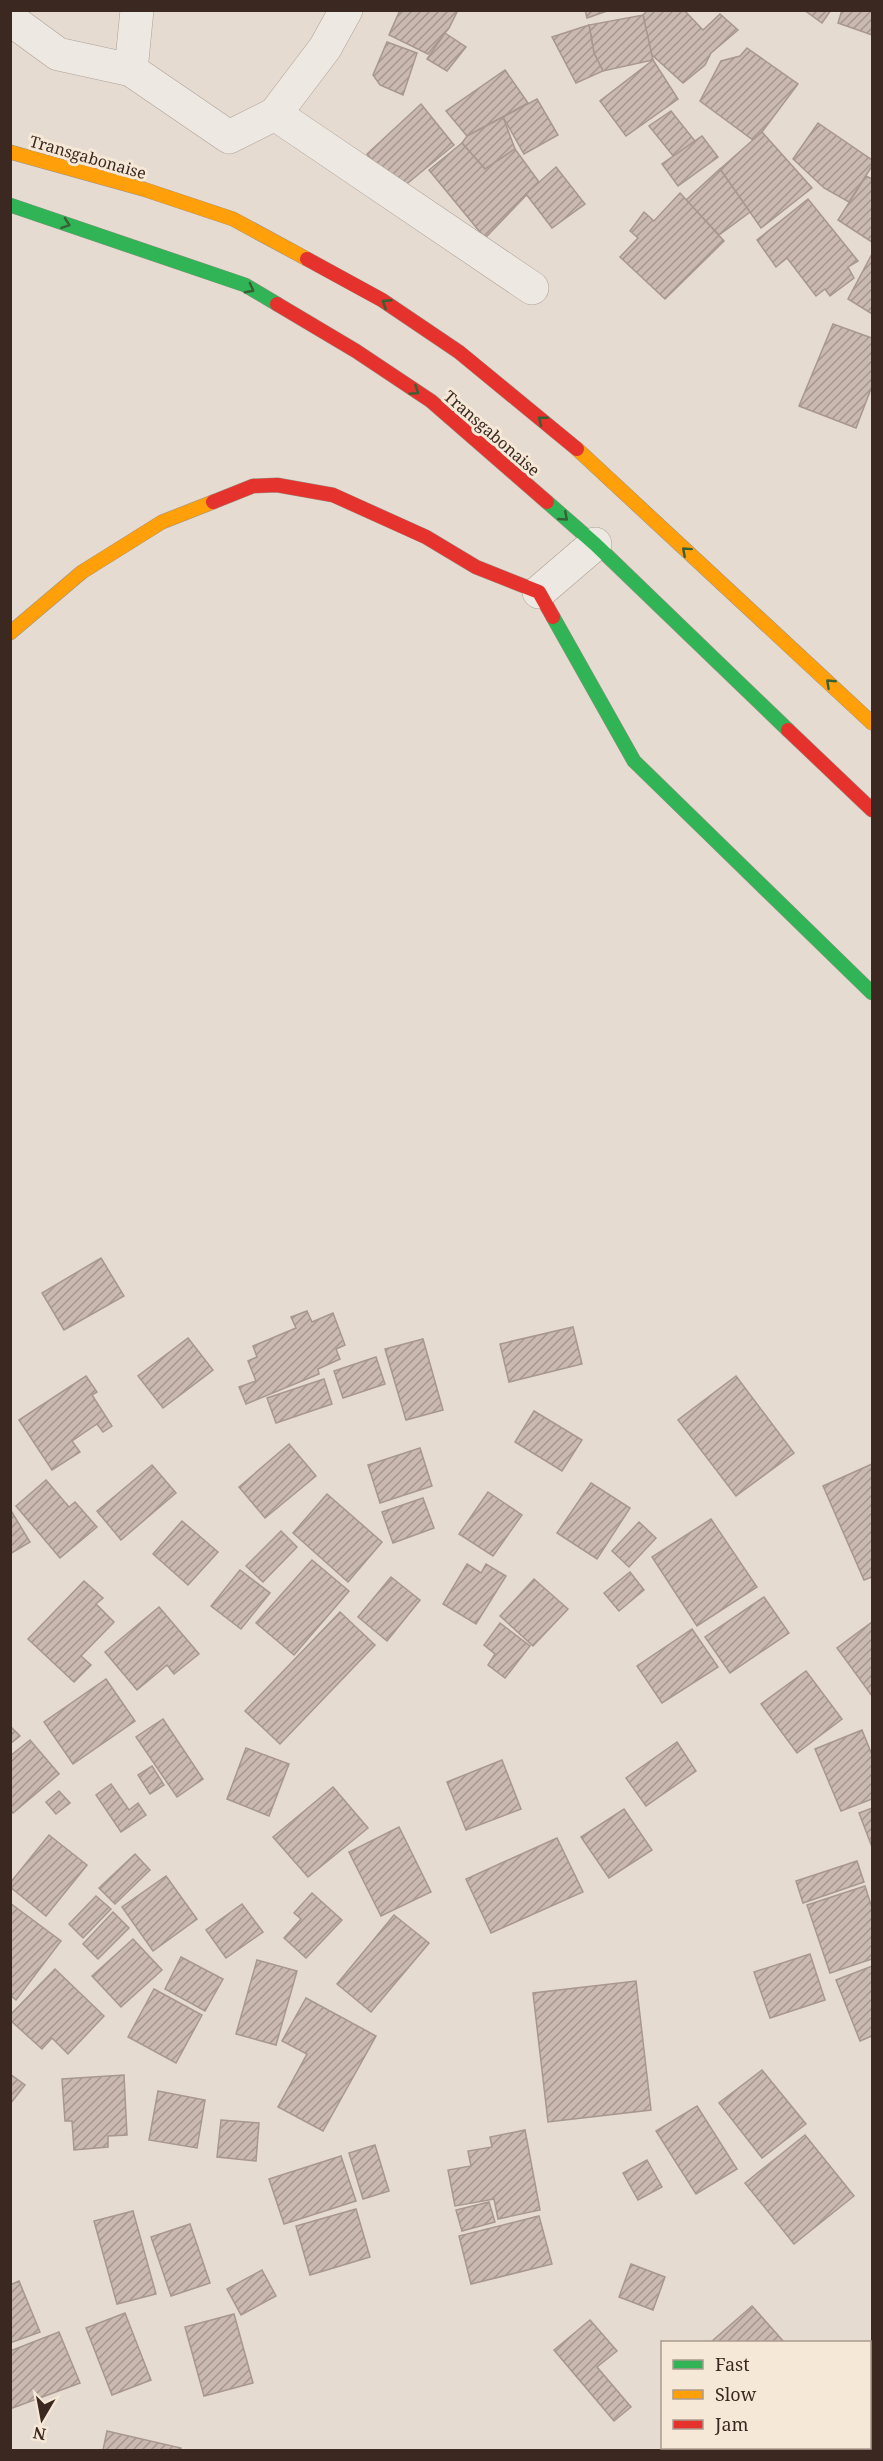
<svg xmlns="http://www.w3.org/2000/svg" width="883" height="2461" viewBox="0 0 883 2461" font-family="'Noto Serif',serif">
	<defs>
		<pattern id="building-hatch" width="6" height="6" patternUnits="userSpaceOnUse" patternTransform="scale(1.5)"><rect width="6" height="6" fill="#cab9b1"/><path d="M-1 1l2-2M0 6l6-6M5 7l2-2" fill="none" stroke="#a59690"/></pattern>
	</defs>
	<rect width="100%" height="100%" fill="#e6dbd0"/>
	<g fill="url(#building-hatch)" stroke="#a7978f" stroke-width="1.5">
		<path d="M400,10H458L449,28L428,54L389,35Z"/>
		<path d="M585,10H610L587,18Z"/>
		<path d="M648,10H684L703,30L720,14L738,30L711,53L705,65L683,83L651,54L643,15Z"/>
		<path d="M804,10H831L822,23Z"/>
		<path d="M842,10H872V35L838,23Z"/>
		<path d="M643,15L653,60L603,71L594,53L589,25Z"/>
		<path d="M589,25L594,53L603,71L576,83L552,37Z"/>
		<path d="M445,33L466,47L447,71L427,59Z"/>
		<path d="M387,42L417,53L403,95L380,85L373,75Z"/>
		<path d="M747,48L798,84L762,132L753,140L700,101L721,61L740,56Z"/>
		<path d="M653,60L678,99L626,136L600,101Z"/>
		<path d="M505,70L528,103L467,136L446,111Z"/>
		<path d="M537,99L558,135L524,154L503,117Z"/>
		<path d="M421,104L454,145L397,192L367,154Z"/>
		<path d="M671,111L695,141L674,157L649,126Z"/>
		<path d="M503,117L515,149L485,169L462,143L467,136Z"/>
		<path d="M818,123L872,160V166L849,202L824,188L793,159Z"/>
		<path d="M762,132L812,188L761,228L720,169Z"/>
		<path d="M702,136L718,157L678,186L662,164Z"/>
		<path d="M462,143L485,169L515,149L539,182L485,238L429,170Z"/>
		<path d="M556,167L585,204L552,228L526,194Z"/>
		<path d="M720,169L750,212L719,235L686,200Z"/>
		<path d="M866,176L872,179V242L838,220Z"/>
		<path d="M680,193L724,241L665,299L620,257L638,238L630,231L644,212L654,221Z"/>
		<path d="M808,199L858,261L848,267L854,278L830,296L825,289L816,296L787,258L776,267L757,240Z"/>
		<path d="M872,254V314L848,299Z"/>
		<path d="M833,324L872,338V386L856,428L799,406Z"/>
		<path d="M101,1258L124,1296L64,1330L42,1293Z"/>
		<path d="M307,1311L312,1322L333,1313L345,1345L336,1349L340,1359L318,1369L319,1374L246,1404L239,1387L256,1381L248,1361L257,1357L253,1346L296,1328L291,1317Z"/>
		<path d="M573,1327L582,1364L509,1382L500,1344Z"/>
		<path d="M188,1338L213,1370L163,1408L138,1376Z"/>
		<path d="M423,1339L443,1410L406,1420L385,1349Z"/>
		<path d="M376,1357L385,1384L343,1398L334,1371Z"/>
		<path d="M86,1376L97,1392L92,1395L112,1426L103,1432L97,1424L72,1441L80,1452L52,1470L19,1420Z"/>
		<path d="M736,1376L794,1453L736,1496L678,1420Z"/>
		<path d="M324,1379L332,1404L276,1423L267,1398Z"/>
		<path d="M534,1411L582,1440L562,1471L515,1442Z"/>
		<path d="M289,1444L316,1476L265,1518L239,1487Z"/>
		<path d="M420,1448L432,1486L380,1503L368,1465Z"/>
		<path d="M872,1464V1577L864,1580L823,1486Z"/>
		<path d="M152,1465L176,1493L121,1540L97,1511Z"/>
		<path d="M46,1480L69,1507L75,1502L97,1527L60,1558L16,1506Z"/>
		<path d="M591,1483L630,1508L597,1559L557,1533Z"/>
		<path d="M488,1492L522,1515L493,1556L459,1534Z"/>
		<path d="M327,1494L382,1542L348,1582L293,1533Z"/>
		<path d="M423,1498L434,1528L393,1543L382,1512Z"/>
		<path d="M10,1509L30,1542L10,1554Z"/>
		<path d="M711,1519L757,1587L697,1626L652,1557Z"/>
		<path d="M182,1521L218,1552L188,1585L153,1554Z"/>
		<path d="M639,1522L656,1538L629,1567L612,1551Z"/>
		<path d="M281,1531L297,1547L263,1582L246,1566Z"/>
		<path d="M312,1560L349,1591L294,1655L256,1623Z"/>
		<path d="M467,1564L481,1573L486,1564L506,1576L476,1624L443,1604Z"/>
		<path d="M240,1570L270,1593L241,1629L211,1606Z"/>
		<path d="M630,1572L644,1590L619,1611L604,1593Z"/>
		<path d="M391,1577L420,1600L387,1641L358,1617Z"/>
		<path d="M534,1579L568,1609L533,1646L500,1616Z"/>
		<path d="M84,1581L103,1598L96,1604L114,1622L81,1656L91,1665L74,1682L28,1639Z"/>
		<path d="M764,1597L789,1633L730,1673L705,1637Z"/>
		<path d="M159,1607L199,1654L174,1674L167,1665L137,1690L105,1652Z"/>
		<path d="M340,1612L375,1645L280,1744L245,1711Z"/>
		<path d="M872,1622V1696L837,1648Z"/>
		<path d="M500,1623L530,1646L505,1678L488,1665L495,1654L484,1645Z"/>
		<path d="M692,1629L718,1667L662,1703L637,1666Z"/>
		<path d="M806,1671L842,1719L797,1753L761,1704Z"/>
		<path d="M106,1679L135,1721L73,1764L44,1722Z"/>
		<path d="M163,1719L203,1779L177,1797L136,1737Z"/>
		<path d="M10,1726L20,1736L10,1744Z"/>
		<path d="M862,1730L872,1755V1799L841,1811L815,1749Z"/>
		<path d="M30,1740L59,1774L13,1813L10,1810V1756Z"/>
		<path d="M677,1742L696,1771L646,1806L626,1778Z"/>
		<path d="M246,1748L289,1764L269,1816L227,1799Z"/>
		<path d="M502,1760L521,1809L466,1830L447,1782Z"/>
		<path d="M152,1766L164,1785L150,1794L138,1775Z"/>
		<path d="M111,1784L129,1810L138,1803L146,1815L121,1832L96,1795Z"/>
		<path d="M333,1787L368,1828L308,1877L273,1837Z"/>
		<path d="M59,1791L70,1803L56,1814L46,1802Z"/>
		<path d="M872,1808V1847L859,1813Z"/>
		<path d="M624,1809L652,1850L609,1878L581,1837Z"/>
		<path d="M399,1827L431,1892L381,1916L349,1852Z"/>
		<path d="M49,1835L87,1865L46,1916L10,1887V1883Z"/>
		<path d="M557,1838L583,1892L491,1933L466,1879Z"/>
		<path d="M135,1854L150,1870L115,1904L99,1888Z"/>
		<path d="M857,1861L864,1882L803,1903L796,1881Z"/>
		<path d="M166,1876L197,1919L153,1951L122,1907Z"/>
		<path d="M865,1886L872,1908V1959L830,1973L807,1905Z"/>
		<path d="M312,1893L342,1920L306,1958L284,1938L301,1919L294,1913Z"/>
		<path d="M96,1896L111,1909L83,1938L69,1924Z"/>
		<path d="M10,1903L61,1941L16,2000L10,1995Z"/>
		<path d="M242,1904L263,1932L226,1958L206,1930Z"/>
		<path d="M113,1912L129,1928L98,1959L83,1944Z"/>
		<path d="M394,1915L429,1943L371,2012L337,1984Z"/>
		<path d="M133,1939L162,1970L121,2007L92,1976Z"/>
		<path d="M810,1954L825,2000L770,2018L754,1972Z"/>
		<path d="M181,1957L223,1979L205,2011L165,1989Z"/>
		<path d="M257,1960L297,1971L276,2045L236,2034Z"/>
		<path d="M872,1966V2036L860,2041L836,1980Z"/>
		<path d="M55,1969L104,2016L68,2054L52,2038L42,2049L10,2020V2015Z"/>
		<path d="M636,1981L651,2110L548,2122L533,1993Z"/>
		<path d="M154,1989L202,2015L176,2063L128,2037Z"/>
		<path d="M306,1998L376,2036L323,2131L278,2107L307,2054L282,2041Z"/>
		<path d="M762,2070L806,2124L762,2158L719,2103Z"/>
		<path d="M10,2074L25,2085L10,2104Z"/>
		<path d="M124,2075L127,2135L108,2136V2147L74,2150L72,2121H65L62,2079Z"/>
		<path d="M158,2091L205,2100L197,2148L149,2140Z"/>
		<path d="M697,2106L737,2169L696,2194L656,2131Z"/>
		<path d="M221,2120L259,2123L256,2161L217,2157Z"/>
		<path d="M525,2130L540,2210L498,2219L494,2199L455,2206L448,2170L471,2166L468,2151L492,2147L490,2137Z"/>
		<path d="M805,2135L854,2196L794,2244L745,2183Z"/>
		<path d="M375,2145L389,2191L363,2199L349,2153Z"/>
		<path d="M341,2156L356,2201L284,2224L269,2179Z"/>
		<path d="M647,2160L662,2187L638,2200L623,2173Z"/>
		<path d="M489,2202L495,2222L462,2231L456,2210Z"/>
		<path d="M356,2209L370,2257L310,2275L296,2226Z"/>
		<path d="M133,2211L156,2294L117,2304L94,2221Z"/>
		<path d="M539,2216L552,2264L471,2284L459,2236Z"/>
		<path d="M190,2224L210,2283L171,2296L151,2237Z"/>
		<path d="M631,2264L665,2277L653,2310L619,2297Z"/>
		<path d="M262,2270L276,2296L241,2315L227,2289Z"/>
		<path d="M19,2281L40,2332L10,2343V2285Z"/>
		<path d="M752,2306L784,2342H711Z"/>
		<path d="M125,2313L151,2380L112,2395L86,2328Z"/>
		<path d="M234,2314L253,2383L204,2396L185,2327Z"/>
		<path d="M590,2320L617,2351L597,2367L631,2407L614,2421L554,2350Z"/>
		<path d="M59,2332L80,2383L10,2409V2351Z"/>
		<path d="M107,2431L181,2448V2450H103Z"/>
		<path d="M694,2448H729L727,2450H698Z"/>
		<path d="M787,2448H867L871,2450H790Z"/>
	</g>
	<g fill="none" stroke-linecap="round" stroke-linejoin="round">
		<defs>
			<g id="street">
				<path d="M10,19L58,54L131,70L229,137L275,114L325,48L346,10"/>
				<path d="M131,70L137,10"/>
				<path d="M275,114L532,288"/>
				<path d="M539,592L595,544"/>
			</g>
			<g id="fast">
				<path d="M10,205L245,285L277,304"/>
				<path d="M547,502L595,544L788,730"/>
				<path d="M553,617L634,761L872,993"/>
			</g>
			<g id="slow">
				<path d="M10,152L143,189L233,219L307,259"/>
				<path d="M577,449L872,723"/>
				<path d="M10,633L82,572L162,522L213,502"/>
			</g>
			<g id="jam">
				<path d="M307,259L382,300L459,352L577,449"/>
				<path d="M277,304L356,351L431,401L547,502"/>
				<path d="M213,502L253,486L277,485L333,495L426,537L476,567L539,592L553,617"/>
				<path d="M788,730L872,810"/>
			</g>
		</defs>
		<use href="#street" stroke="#aca198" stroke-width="34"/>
		<use href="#fast" stroke="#9b9088" stroke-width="15"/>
		<use href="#slow" stroke="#9b9088" stroke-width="15"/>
		<use href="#jam" stroke="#9b9088" stroke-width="15"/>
		<use href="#street" stroke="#eee8e2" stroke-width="33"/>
		<use href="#fast" stroke="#30b455" stroke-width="14"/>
		<use href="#slow" stroke="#ff9f0a" stroke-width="14"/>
		<use href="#jam" stroke="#e5322d" stroke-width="14"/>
	</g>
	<defs><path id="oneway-chevron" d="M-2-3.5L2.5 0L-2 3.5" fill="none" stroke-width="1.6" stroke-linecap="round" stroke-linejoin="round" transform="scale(1.5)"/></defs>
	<g stroke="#376035">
		<use href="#oneway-chevron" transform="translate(66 224) rotate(19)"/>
		<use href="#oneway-chevron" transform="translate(250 289) rotate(28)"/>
		<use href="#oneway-chevron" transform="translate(386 303) rotate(-147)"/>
		<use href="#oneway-chevron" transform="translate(415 391) rotate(34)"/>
		<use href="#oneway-chevron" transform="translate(542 420) rotate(-141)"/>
		<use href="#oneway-chevron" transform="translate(564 517) rotate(41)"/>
		<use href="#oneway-chevron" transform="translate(686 551) rotate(-138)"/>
		<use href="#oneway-chevron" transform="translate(830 683) rotate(-137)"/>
	</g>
	<g text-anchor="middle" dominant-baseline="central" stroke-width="6" stroke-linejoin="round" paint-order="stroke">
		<g font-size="16" fill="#3b2820" stroke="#f6e8d7">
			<text transform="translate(88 157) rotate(16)">Transgabonaise</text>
			<text transform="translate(492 433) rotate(41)">Transgabonaise</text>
		</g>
	</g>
	<rect width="883" height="2461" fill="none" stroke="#3b2820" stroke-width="24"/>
	<rect x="661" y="2341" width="210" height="108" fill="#f6e8d7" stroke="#ab9b8e" stroke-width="1.5"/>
	<rect x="673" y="2360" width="30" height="9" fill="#30b455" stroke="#ab9b8e" stroke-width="1.5"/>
	<text x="715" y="2371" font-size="18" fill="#3b2820">Fast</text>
	<rect x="673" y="2390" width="30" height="9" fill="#ff9f0a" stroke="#ab9b8e" stroke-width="1.5"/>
	<text x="715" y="2401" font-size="18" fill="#3b2820">Slow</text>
	<rect x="673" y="2420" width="30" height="9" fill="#e5322d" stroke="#ab9b8e" stroke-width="1.5"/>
	<text x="715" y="2431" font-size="18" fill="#3b2820">Jam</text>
	<g transform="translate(42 2419) rotate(190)" stroke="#f6e8d7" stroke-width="4.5" paint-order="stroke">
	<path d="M0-4.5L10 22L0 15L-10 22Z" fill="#3b2820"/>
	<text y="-9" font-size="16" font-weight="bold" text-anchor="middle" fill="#3b2820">N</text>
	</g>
</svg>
